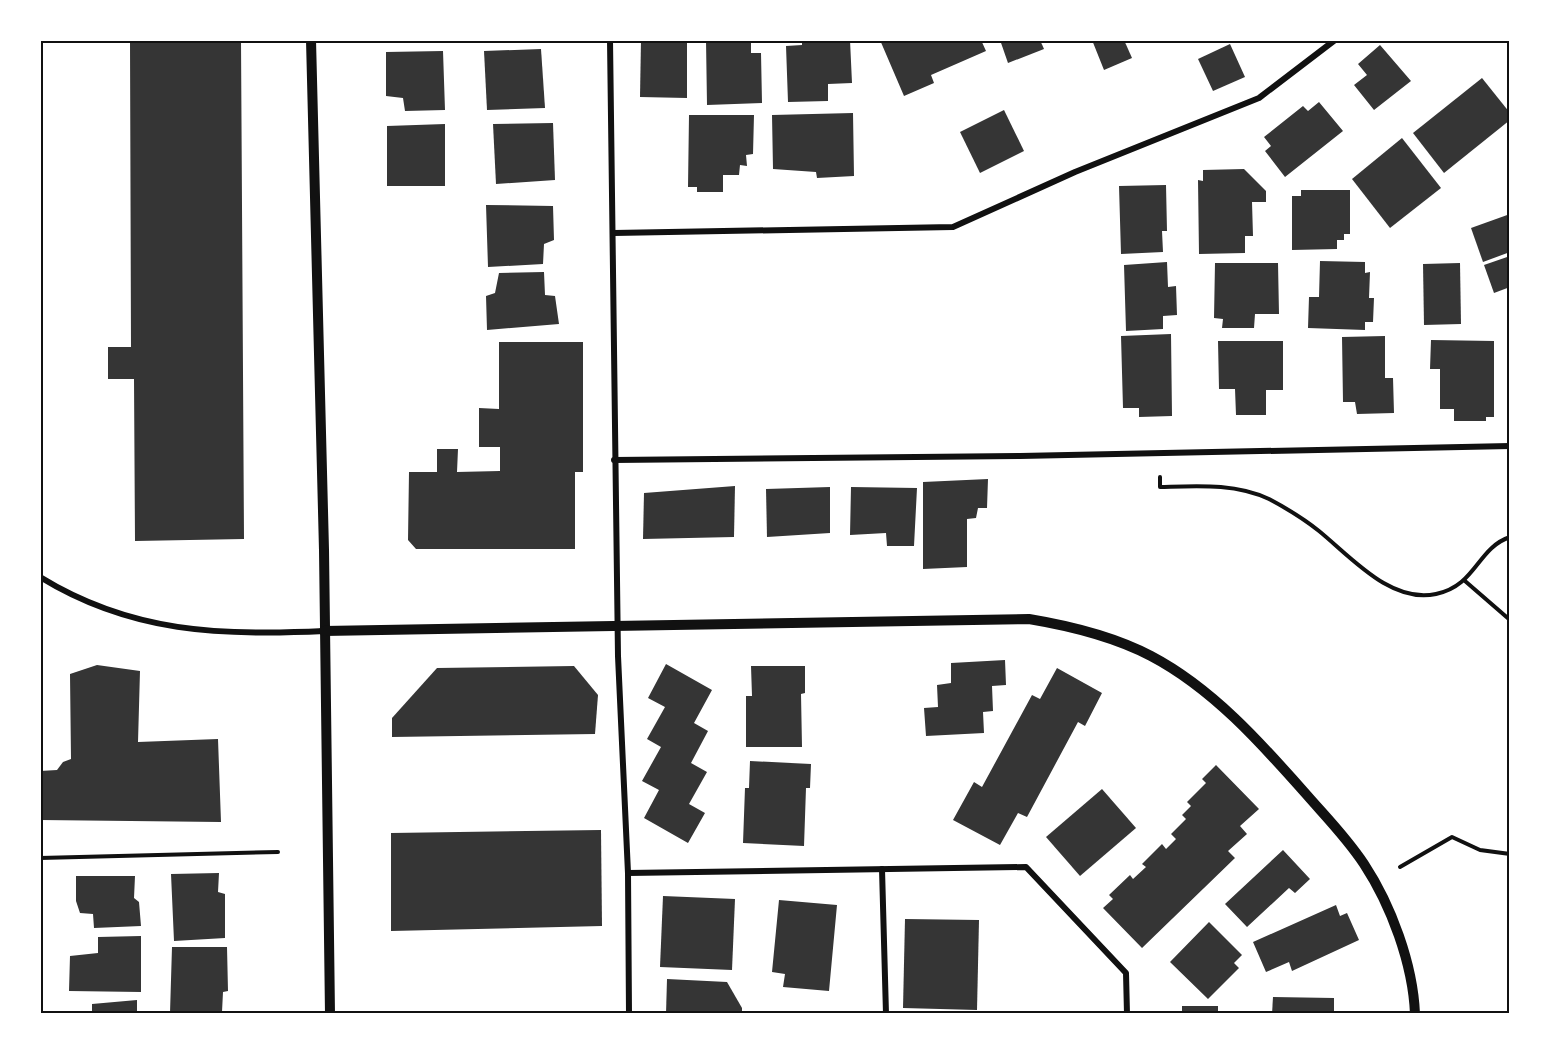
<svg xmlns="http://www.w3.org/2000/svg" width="1550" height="1054" viewBox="0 0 1550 1054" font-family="'IBM Plex Sans',sans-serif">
	<rect width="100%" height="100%" fill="#fff"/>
	<g fill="#353535">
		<path d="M130,40H241L244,539L135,541L134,379H108V347H131Z"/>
		<path d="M641,40H687V98L640,97Z"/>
		<path d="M706,40H751V53H761L762,103L707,105Z"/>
		<path d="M802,40H850L852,83L828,84V101L788,102L786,46L802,45Z"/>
		<path d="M880,40H981L986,51L931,75L934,83L904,96Z"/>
		<path d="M1000,40H1040L1044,49L1008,63Z"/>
		<path d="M1092,40H1124L1132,58L1104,70Z"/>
		<path d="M1230,44L1245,77L1213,91L1198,59Z"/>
		<path d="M1380,45L1411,81L1374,110L1354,85L1367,75L1358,64Z"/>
		<path d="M541,49L545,108L487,110L484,51Z"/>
		<path d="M443,51L445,110L405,111L403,98L386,96V52Z"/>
		<path d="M1482,78L1510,113V120L1444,173L1413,133Z"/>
		<path d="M1319,102L1343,131L1285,177L1265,151L1271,146L1264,137L1303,106L1308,111Z"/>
		<path d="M1004,110L1024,151L980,173L960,132Z"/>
		<path d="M853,113L854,176L817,178L816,172L773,169L772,115Z"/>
		<path d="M689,115H754L753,154L746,155L747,166L740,165L739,175H723V192H697V187H688Z"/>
		<path d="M553,123L555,180L496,184L493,124Z"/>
		<path d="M445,124V186H387V126Z"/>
		<path d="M1402,138L1441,188L1390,228L1352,179Z"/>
		<path d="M1244,169L1266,191V202H1252L1253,236H1245V253L1199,254L1198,180L1203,181V170Z"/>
		<path d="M1166,185L1167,231H1162L1163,252L1121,254L1119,186Z"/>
		<path d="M1301,190H1350V234H1344V240H1337V249L1292,250V196H1301Z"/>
		<path d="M486,205L553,206L554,240L544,244L543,264L488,267Z"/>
		<path d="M1510,214V252L1483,262L1471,228Z"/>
		<path d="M1510,256V287L1494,293L1484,265Z"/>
		<path d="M1320,261L1365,262V273L1370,272L1369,298H1374L1373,322H1365V330L1308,328L1309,297H1319Z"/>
		<path d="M1167,262L1168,287L1176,286L1177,315L1163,316V329L1126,331L1124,265Z"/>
		<path d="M1215,263H1278L1279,314H1255L1254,328H1222L1223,319L1214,318Z"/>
		<path d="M1460,263L1461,324L1424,325L1423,264Z"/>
		<path d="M544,272L545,295L555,296L559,324L487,330L486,296L495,293L499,273Z"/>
		<path d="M1171,334L1172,416L1139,417V408H1123L1121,336Z"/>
		<path d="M1385,336V378H1393L1394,413L1357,414L1355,402H1343L1342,337Z"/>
		<path d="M1431,340L1494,341V417H1486V421H1454V409H1440V369H1430Z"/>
		<path d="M1218,341H1283V390H1266V415H1236L1235,389H1219Z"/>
		<path d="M499,342H583V472H575V549H416L408,540L409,472H437V449H458L457,472L500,471V447H479V408L499,409Z"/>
		<path d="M988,479L987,508H978L976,518L967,519V567L923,569V482Z"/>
		<path d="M735,486L734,537L643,539L644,493Z"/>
		<path d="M830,487V533L767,537L766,489Z"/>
		<path d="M851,487L917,488L914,546H887L886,533L850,535Z"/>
		<path d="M1005,660L1006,685L992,686L993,711L983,712L984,733L926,736L924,708L938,707L937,685L951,683V663Z"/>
		<path d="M666,664L712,690L694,723L708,731L691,763L707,772L689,804L705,813L688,843L644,818L659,790L642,781L661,747L647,739L665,707L648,698Z"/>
		<path d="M97,665L140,671L138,742L218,739L221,822L40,820V771L57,770L63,762L71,759L70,674Z"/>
		<path d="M574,666L598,695L595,734L392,737V718L437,668Z"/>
		<path d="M751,666H805V693L801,694L802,747H746V696H752Z"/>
		<path d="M1057,668L1102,693L1085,726L1078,722L1027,817L1018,813L1000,845L953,820L974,782L982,787L1032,695L1040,699Z"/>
		<path d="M750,761L811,764L810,788H806L804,846L743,843L745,788H749Z"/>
		<path d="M1216,765L1259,809L1240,826L1247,834L1228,851L1235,858L1142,948L1103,908L1113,899L1109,895L1130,875L1133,879L1146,867L1142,864L1162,844L1166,849L1176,839L1171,834L1186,819L1182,815L1191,806L1187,802L1206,783L1202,779Z"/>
		<path d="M1102,789L1136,828L1080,876L1046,837Z"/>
		<path d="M601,830L602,926L391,931V833Z"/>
		<path d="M1283,850L1310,879L1295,893L1289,888L1247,927L1225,904Z"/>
		<path d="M219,873L218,892L225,894V938L174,941L171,874Z"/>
		<path d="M76,876H135L134,898L139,902L141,926L94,928L93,914L80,913L76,901Z"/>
		<path d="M663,896L735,899L732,970L660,967Z"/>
		<path d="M779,900L837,905L829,991L783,987L785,974L772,972Z"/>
		<path d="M1336,905L1340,916L1347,913L1359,940L1292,971L1289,962L1266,972L1253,942Z"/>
		<path d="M905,919L979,920L977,1010L903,1008Z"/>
		<path d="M1209,922L1242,955L1234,963L1239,968L1208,999L1170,962Z"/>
		<path d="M141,936V992L69,991L70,956L98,953V937Z"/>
		<path d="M172,947H227L228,991L223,992L222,1012L170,1013Z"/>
		<path d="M667,979L727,982L742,1008V1014H666Z"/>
		<path d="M1273,997L1334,998V1014H1272Z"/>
		<path d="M137,1000V1014H92V1004Z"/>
		<rect x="1182" y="1006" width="36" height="8"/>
	</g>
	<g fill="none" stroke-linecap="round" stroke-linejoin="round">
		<g stroke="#111" stroke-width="4">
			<path d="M1160,477V487C1197,486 1235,483 1269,499C1286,508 1304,519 1319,531C1351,557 1391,604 1436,594C1476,586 1477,548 1510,537"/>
			<path d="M1465,581L1510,620"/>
			<path d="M40,858L278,852"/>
			<path d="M1400,867L1452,837L1480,850L1510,854"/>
		</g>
		<g stroke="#111" stroke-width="6">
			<path d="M610,40L618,656L628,873L629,1014"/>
			<path d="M614,233L953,227L1075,172L1259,98L1335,40"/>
			<path d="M614,460L1020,456L1510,446"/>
			<path d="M40,577C131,633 221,636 324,631"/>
			<path d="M882,869L886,1014"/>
			<path d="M628,873L1026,867L1126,973L1127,1014"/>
		</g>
		<g stroke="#111" stroke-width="10">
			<path d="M311,40L324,550L330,1014"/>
			<path d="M324,631L1029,619C1071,626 1113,636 1151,656C1212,688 1261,743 1306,794C1326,817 1347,838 1364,864C1391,905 1413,964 1415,1014"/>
		</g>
	</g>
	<rect width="1550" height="1054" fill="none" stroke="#ffffff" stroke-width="84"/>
	<rect x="42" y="42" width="1466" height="970" fill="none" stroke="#111" stroke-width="2"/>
</svg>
